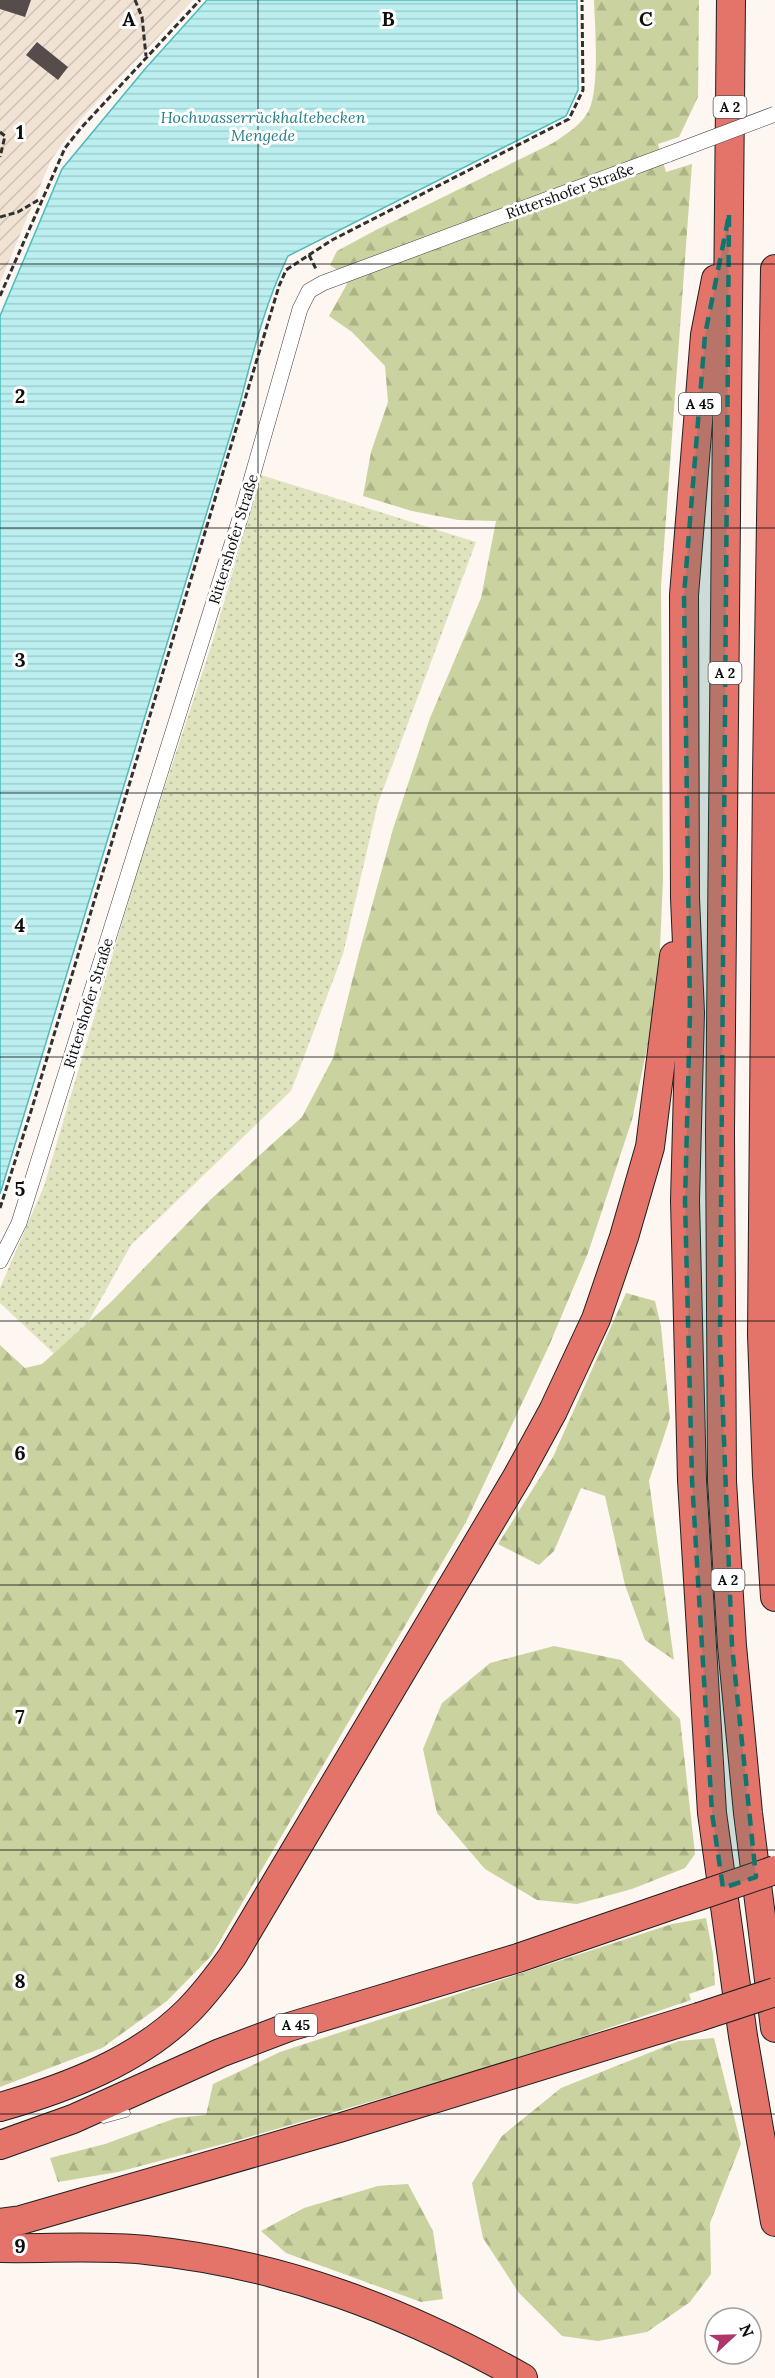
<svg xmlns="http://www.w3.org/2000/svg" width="775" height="2378" viewBox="0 0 775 2378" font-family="Lora,serif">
	<defs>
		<pattern id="farmland-furrows" width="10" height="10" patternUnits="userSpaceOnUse" patternTransform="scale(1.5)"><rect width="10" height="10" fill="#f1e3d4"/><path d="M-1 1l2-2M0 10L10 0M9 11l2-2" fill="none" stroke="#cdc2b5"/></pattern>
		<pattern id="grass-dots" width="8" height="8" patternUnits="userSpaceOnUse" patternTransform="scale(1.5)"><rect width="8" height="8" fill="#e0e4be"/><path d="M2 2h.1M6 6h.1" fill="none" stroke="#bfc2a2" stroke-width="1.8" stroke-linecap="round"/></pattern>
		<pattern id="forest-firs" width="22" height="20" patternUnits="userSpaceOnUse" patternTransform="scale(1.5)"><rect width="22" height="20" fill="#cad39f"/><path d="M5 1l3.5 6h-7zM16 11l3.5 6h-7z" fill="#acb488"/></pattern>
		<pattern id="water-rules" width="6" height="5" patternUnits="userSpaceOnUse" patternTransform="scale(1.5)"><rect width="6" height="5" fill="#bbefef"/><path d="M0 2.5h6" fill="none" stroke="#a0cccc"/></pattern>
	</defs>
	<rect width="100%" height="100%" fill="#fdf6f1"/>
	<path fill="url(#farmland-furrows)" d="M0,0H193L80,120L51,160L0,283Z"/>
	<path fill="url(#grass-dots)" d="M261,475L476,542L378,803L343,954L291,1091L131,1245L65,1364L0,1303V1288L44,1186L139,866L213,640Z"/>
	<g fill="url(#forest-firs)">
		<path d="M594,0H699L698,97L679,137L658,144L666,172L692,164L661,586L663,878L658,995L632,1120L588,1253L548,1348L466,1522L211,1956L167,2001L102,2048L0,2087V1345L25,1368L42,1364L111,1302L210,1200L302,1117L333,1058L359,953L393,829L430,718L481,598L496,521L458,520L412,511L363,496L371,452L388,402L385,366L352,332L329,316L347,284L342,273L330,265L337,251L376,230L553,143C565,135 581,125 588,112C600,91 595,26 594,0Z"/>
		<path d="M626,1293L655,1301L661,1326L670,1418L649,1481L674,1660L645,1640L625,1585L605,1496L581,1488L554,1551L539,1565L498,1544L553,1457Z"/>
		<path d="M554,1646L621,1660L680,1719L695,1854L685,1868L632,1889L577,1904L537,1900L485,1869L437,1813L423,1749L442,1703L490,1663Z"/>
		<path d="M706,1918L713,1954L715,1985L689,1994L691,2000L517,2059L242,2139L118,2172L58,2182L50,2158L105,2144L176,2118L206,2115L213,2084L280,2052L672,1924Z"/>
		<path d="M714,2038L741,2144L710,2223L711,2274L690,2302L647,2332L598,2341L562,2336L519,2293L483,2238L472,2183L502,2136L561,2088L679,2041Z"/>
		<path d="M408,2184L433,2231L443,2299L421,2302L286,2253L261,2231L304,2208L378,2186Z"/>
	</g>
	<path fill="url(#water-rules)" stroke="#4bbbbe" stroke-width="1.5" d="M207,0H577L578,90L566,116L288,256C265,303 253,353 240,403L0,1194V316L62,169L145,69Z"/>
	<g fill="#564c4c">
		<path d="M0,0H31L25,17L0,9Z"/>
		<path d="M37,42L68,67L58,80L26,55Z"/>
	</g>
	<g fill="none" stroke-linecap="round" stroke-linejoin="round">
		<defs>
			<path id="service" d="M104,2119L126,2113"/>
			<path id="minor" d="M0,1261L19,1223L242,512L300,309L309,291L323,283L669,154"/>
			<g id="motorway">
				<path d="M731,0L720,1131L722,1481L732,1646L748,1813L775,2028"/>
				<path d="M775,269L767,773L762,1335L767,1475L775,1597"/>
				<path d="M716,279L705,335L684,595L685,898L690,1013L685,1201L692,1480L712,1813L743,2036L775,2222"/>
				<path d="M0,2107C67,2088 138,2061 188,2011C205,1994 219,1975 232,1957L517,1477L553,1411L596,1319L624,1237L650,1147L674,956"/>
				<path d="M0,2145L73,2119L220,2053L289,2027L518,1958L684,1901"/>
				<path d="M0,2223L21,2220L339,2128L699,2017"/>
				<path d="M0,2248C49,2249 98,2245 146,2250C283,2264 404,2311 523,2378"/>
			</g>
		</defs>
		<use href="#service" stroke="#414141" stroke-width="9"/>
		<use href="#minor" stroke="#414141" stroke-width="16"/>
		<use href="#motorway" stroke="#1f1f1f" stroke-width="30"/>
		<g stroke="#303030" stroke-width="3" stroke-dasharray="6 3" stroke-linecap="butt">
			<path d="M135,0L142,17L146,56"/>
			<path d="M0,132L5,136L0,157"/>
			<path d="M0,217L18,212L40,199"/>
			<path d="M309,255L316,269"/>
			<path d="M0,296L65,148L81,128L200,0"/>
			<path d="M0,1208L32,1108L279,286L286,270L332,240L569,119L583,90L582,0"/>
		</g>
		<use href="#service" stroke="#fff" stroke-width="8"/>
		<use href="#minor" stroke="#fff" stroke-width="15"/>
		<use href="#motorway" stroke="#e47369" stroke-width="28"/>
		<defs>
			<path id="minor-bridge" d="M669,154L775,114"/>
			<g id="motorway-bridge">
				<path d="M684,1901L775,1870"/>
				<path d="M699,2017L775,1992"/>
			</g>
		</defs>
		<use href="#minor-bridge" stroke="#414141" stroke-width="16" stroke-linecap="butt"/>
		<use href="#motorway-bridge" stroke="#1f1f1f" stroke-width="30" stroke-linecap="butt"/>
		<use href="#minor-bridge" stroke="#fff" stroke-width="15"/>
		<use href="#motorway-bridge" stroke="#e47369" stroke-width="28"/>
	</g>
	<path fill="#0f766e" fill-opacity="0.2" stroke="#0f766e" stroke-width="4.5" stroke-dasharray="12 8" stroke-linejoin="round" d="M729,215L720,1338L732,1646L756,1877L723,1888L712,1813L692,1480L685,1201L690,1013L684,595L705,335Z"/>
	<path fill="none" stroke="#0e0e0e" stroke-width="1.5" stroke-opacity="0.55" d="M258,0V2378M517,0V2378M0,264H775M0,528H775M0,793H775M0,1057H775M0,1321H775M0,1585H775M0,1850H775M0,2114H775"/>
	<g text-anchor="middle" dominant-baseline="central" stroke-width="6" stroke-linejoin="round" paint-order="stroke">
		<g fill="#fff" stroke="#565656" stroke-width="1.5">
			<rect x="713.5" y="96" width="33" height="22" rx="4.5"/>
			<rect x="679" y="393" width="42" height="22" rx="4.5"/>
			<rect x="708.5" y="662" width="33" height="22" rx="4.5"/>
			<rect x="711.5" y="1569" width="33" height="22" rx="4.5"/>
			<rect x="275" y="2014" width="42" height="22" rx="4.5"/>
		</g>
		<g font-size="14" font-weight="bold" fill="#0e0e0e">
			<text x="730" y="107">A 2</text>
			<text x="700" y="404">A 45</text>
			<text x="725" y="673">A 2</text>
			<text x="728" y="1580">A 2</text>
			<text x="296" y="2025">A 45</text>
		</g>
		<g font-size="15" fill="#0e0e0e" stroke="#fff">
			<text transform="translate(570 191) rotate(-20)">Rittershofer Straße</text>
			<text transform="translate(233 539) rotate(-73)">Rittershofer Straße</text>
			<text transform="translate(88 1003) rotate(-73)">Rittershofer Straße</text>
		</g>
		<g font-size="16" font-style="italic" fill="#238085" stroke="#fff">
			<text x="263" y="117">Hochwasserrückhaltebecken<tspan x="263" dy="18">Mengede</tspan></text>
		</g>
	</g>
	<g font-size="20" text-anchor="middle" font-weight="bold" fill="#0e0e0e" stroke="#fff" stroke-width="6" stroke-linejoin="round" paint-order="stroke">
		<text x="129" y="26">A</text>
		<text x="388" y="26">B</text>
		<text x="646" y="26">C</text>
		<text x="20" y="139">1</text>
		<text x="20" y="403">2</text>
		<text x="20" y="667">3</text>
		<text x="20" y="932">4</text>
		<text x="20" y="1196">5</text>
		<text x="20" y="1460">6</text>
		<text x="20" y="1724">7</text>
		<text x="20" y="1988">8</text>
		<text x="20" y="2253">9</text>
	</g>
	<g transform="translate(733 2336) rotate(68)"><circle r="28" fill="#ffffff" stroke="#9f9f9f" stroke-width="1.5"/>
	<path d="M0-4.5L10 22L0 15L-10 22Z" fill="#af3669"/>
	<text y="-9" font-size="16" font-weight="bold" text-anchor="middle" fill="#0e0e0e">N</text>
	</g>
</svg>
